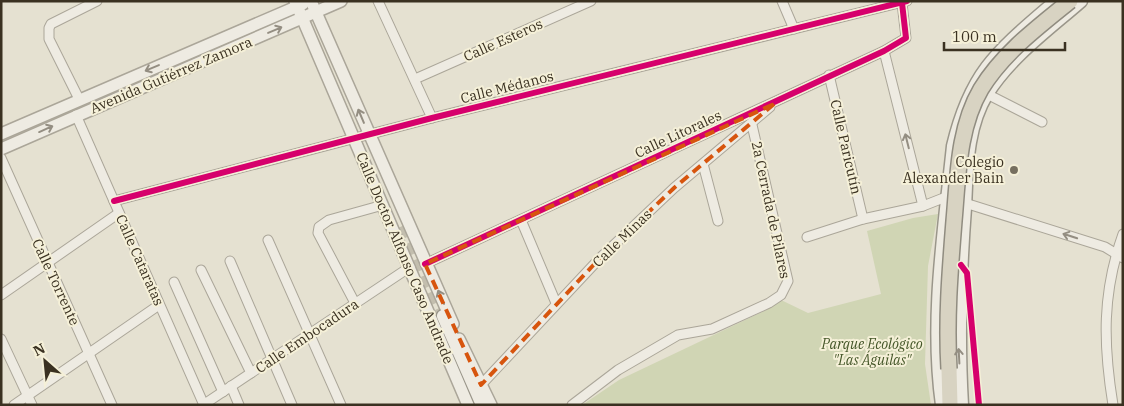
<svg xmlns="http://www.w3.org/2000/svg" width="1124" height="406" viewBox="0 0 1124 406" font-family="'IBM Plex Serif',serif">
	<rect width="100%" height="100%" fill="#e5e1d1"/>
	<path fill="#d0d5b4" d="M938,214L928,266L925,364L931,405H582L619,380L766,310L779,299L808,313L881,294L867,231L913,218Z"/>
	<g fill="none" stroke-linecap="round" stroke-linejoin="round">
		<path stroke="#c3beae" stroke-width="12" stroke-dasharray="12 6" stroke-linecap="butt" d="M398,228L438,318"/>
		<defs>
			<g id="minor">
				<path d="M378,1L432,118"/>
				<path d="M782,1L794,29"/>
				<path d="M884,51L923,206"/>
				<path d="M829,75L863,219"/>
				<path d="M415,79L591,1"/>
				<path d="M987,94L1042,122"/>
				<path d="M79,99L49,39V28L51,24L97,1"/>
				<path d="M76,115L204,405"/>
				<path d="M1,158L112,405"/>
				<path d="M703,164L718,221"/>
				<path d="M962,198L965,203L1105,247L1123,258"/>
				<path d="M114,201L432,118L907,1"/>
				<path d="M521,220L556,303"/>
				<path d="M807,237L863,219L923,206L951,195"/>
				<path d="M268,240L341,405"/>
				<path d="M230,261L292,405"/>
				<path d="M425,264L884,51L906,38L902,3"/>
				<path d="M201,270L251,373"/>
				<path d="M174,282L223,392"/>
				<path d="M1,295L119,213"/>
				<path d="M355,303L318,233L319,227L329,220L383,205"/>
				<path d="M1,339L32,405"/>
				<path d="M481,385L600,258L674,188L770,107"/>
				<path d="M231,386L239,405"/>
				<path d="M14,405L159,305"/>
				<path d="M203,405L410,267"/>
				<path d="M572,405L618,370L678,335L712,329L769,303L781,295L788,281L752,125"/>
				<path d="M1113,405C1103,343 1102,293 1123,234"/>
			</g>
			<g id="tertiary">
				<path d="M295,1L468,405"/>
				<path d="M311,1L453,324"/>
				<path d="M1,134L303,4"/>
				<path d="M1,149L341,1"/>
				<path d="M459,339L491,405"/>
			</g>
			<g id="secondary">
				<path d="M443,316L482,405"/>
				<path d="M942,405C930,319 944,232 953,146C971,70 999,50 1056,1"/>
				<path d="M962,405C958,338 960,274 965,208C967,169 966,129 987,94C1010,57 1049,29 1081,1"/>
			</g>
			<path id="motorway" d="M949,369L950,405"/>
		</defs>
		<use href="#minor" stroke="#aba699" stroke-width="11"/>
		<use href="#tertiary" stroke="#aba699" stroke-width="14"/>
		<use href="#secondary" stroke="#9a968a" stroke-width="15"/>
		<use href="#motorway" stroke="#908c80" stroke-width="18"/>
		<use href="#minor" stroke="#eeebe2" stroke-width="9"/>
		<use href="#tertiary" stroke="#eeebe2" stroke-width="11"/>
		<use href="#secondary" stroke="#eeebe2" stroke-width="12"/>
		<use href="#motorway" stroke="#d8d3c2" stroke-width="15"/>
		<defs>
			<path id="motorway-bridge" d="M949,369C946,319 950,271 954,221C958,177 958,128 981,89C1003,53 1038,27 1070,1"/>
		</defs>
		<use href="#motorway-bridge" stroke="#908c80" stroke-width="18" stroke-linecap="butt"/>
		<use href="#motorway-bridge" stroke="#d8d3c2" stroke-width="15"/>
		<defs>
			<g id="cycleway">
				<path d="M114,201L432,118L907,1"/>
				<path d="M425,264L884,51L906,38L902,3"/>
				<path d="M961,265L967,273L979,405"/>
			</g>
		</defs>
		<use href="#cycleway" stroke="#f5f0d8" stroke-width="9"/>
		<use href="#cycleway" stroke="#d6006c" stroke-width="6"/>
	</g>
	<defs><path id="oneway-shaft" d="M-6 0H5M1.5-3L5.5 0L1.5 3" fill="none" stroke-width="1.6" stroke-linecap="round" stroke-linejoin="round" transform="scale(1.25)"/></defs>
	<g stroke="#948e82">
		<use href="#oneway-shaft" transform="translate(275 30) rotate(-23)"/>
		<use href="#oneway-shaft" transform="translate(152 68) rotate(157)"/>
		<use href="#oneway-shaft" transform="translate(361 116) rotate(-113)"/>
		<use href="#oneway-shaft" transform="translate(46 129) rotate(-24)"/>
		<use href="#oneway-shaft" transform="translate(907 141) rotate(-104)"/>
		<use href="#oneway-shaft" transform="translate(1070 236) rotate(-162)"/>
		<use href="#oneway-shaft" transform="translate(441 297) rotate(-114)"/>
		<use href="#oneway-shaft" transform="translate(959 356) rotate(-93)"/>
	</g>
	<path fill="none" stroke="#d7550e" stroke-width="4" stroke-dasharray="10 6" stroke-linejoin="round" d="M774,104L674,188L600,258L481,385L425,264Z"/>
	<circle fill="#766f5f" stroke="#f5f0d8" stroke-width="2" cx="1014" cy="170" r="5"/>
	<g text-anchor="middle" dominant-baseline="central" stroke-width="4" stroke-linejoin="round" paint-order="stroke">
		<g font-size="14" fill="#3a3121" stroke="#f5f0d8">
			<text transform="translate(503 40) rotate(-24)">Calle Esteros</text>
			<text transform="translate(171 75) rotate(-23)">Avenida Gutiérrez Zamora</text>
			<text transform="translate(507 87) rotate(-14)">Calle Médanos</text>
			<text transform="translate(678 134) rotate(-25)">Calle Litorales</text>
			<text transform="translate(846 147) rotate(77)">Calle Paricutín</text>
			<text transform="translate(771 210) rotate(78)">2a Cerrada de Pilares</text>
			<text transform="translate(622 238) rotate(-44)">Calle Minas</text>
			<text transform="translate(405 258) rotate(67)">Calle Doctor Alfonso Caso Andrade</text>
			<text transform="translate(140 260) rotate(66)">Calle Cataratas</text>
			<text transform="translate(56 282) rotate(65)">Calle Torrente</text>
			<text transform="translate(307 336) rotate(-34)">Calle Embocadura</text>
		</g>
		<g font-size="14" fill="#3a3121" stroke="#f5f0d8" text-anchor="end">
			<text x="1004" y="162">Colegio<tspan x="1004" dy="16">Alexander Bain</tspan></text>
		</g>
		<g font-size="14" font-style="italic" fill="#445628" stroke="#f5f0d8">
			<text x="872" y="344">Parque Ecológico<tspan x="872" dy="16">"Las Águilas"</tspan></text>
		</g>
	</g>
	<rect width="1124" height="406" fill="none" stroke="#3a3121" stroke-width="5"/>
	<g transform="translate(45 361) rotate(333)" stroke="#f5f0d8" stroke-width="4" paint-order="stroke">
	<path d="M0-4L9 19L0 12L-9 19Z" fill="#3a3121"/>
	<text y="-8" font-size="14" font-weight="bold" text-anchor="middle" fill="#3a3121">N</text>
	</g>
	<path d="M944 42v8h121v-8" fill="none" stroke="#3a3121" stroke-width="2.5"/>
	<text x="952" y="42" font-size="15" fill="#3a3121" stroke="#f5f0d8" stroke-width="4" paint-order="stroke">100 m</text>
</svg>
